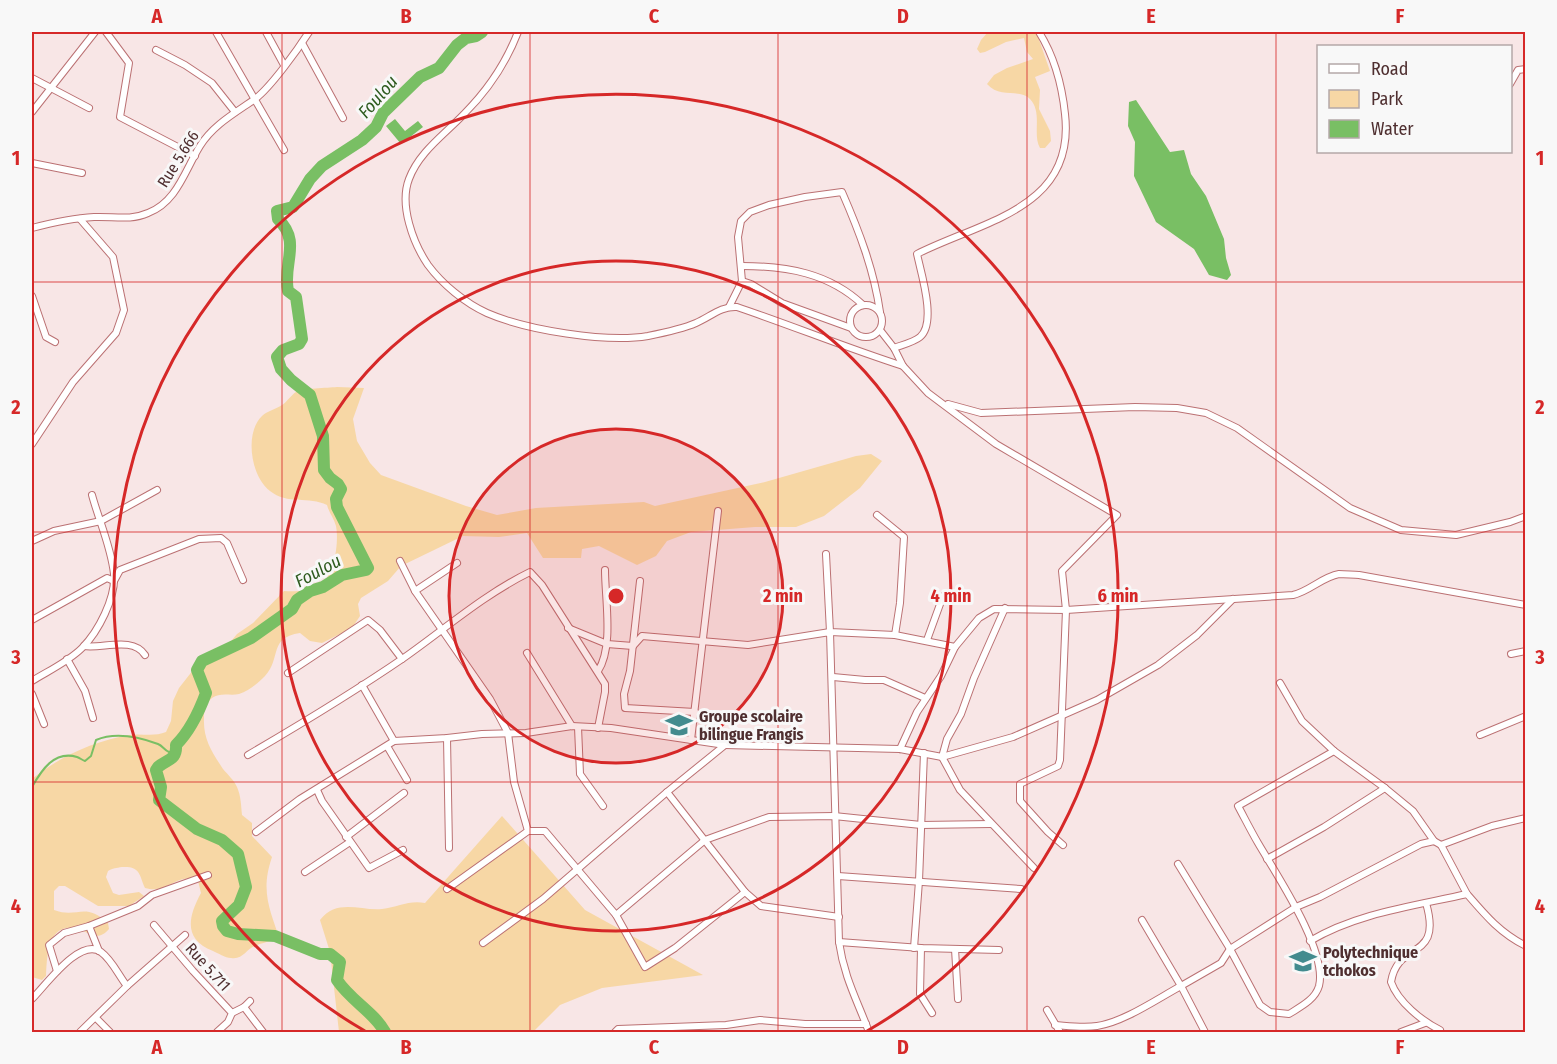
<svg xmlns="http://www.w3.org/2000/svg" width="1557" height="1064" viewBox="0 0 1557 1064" font-family="'Fira Sans Condensed',sans-serif">
	<rect width="100%" height="100%" fill="#f8e6e6"/>
	<g fill="#f7d7a5">
		<path d="M988,32H1036L1037,34L1050,71L1035,77L1040,90L1039,109L1050,131L1051,141L1045,148H1040C1032,134 1043,113 1030,99C1020,88 1000,99 987,84L994,75L1007,68L1033,59L1027,52L1024,38L1006,42L985,52L980,53L977,49L981,40Z"/>
		<path d="M337,387L364,388L353,419L357,441L370,463L381,475L466,506L497,515L536,508L644,502L655,506L765,482L856,456L871,454L882,461L860,488L824,516L796,527H755L691,532L667,541L656,556L637,565L599,546L582,549L581,558H543L527,533L499,537L463,536L401,566L388,581L361,598L358,604L360,616L352,628L322,643L310,641L300,633C268,638 282,657 265,676C258,683 249,691 239,694C230,696 220,692 212,698C205,704 204,710 204,718C203,739 212,752 223,769C228,775 234,780 237,787C241,796 241,805 242,815L252,823V836L272,857C260,892 270,910 281,943L273,940C268,942 261,943 255,946C246,949 243,960 231,958C225,958 218,953 213,951C183,939 188,917 201,893L198,881C176,871 169,895 145,888C139,874 140,866 122,867C116,868 113,868 108,871L106,877L113,893L119,895L139,892L144,896L129,906H98L65,886H59L54,891V910C78,919 84,901 108,923L109,929C96,944 88,930 74,928C47,924 47,958 46,976L42,980L32,977V779C59,757 94,741 129,735C141,733 154,737 166,732L171,721L173,701L179,688L197,665L205,659L218,657L237,634L253,623L284,591C295,592 312,591 321,584C335,574 339,541 336,526C334,518 329,513 327,505C309,496 287,505 270,491C251,477 244,433 262,416C267,411 276,409 282,405C287,402 291,395 296,392C303,388 327,388 337,387Z"/>
		<path d="M502,816L585,910L703,975L602,988L560,1005L533,1032H339L330,952L320,920C337,898 360,911 382,909C398,907 409,900 425,903Z"/>
	</g>
	<g fill="#79bf64">
		<path d="M1136,100L1170,152L1184,150L1191,174L1206,196L1224,239L1226,258L1231,275L1227,280L1209,275L1194,249L1156,222L1134,176L1135,142L1128,126L1129,102Z"/>
		<path d="M395,119L405,131L418,121L423,127L401,144L386,126Z"/>
	</g>
	<g fill="none" stroke-linecap="round" stroke-linejoin="round">
		<path stroke="#79bf64" stroke-width="2" d="M32,787C41,771 54,750 77,757C80,758 82,760 85,761L91,756L96,740C115,732 139,737 158,744C163,746 164,750 169,752L176,751"/>
		<path stroke="#79bf64" stroke-width="12" d="M385,1032C373,1011 351,1001 337,980L340,962L330,954H320L275,936L238,934L227,931L223,926L222,921L239,905L246,887L238,854L222,840L197,829L159,800L161,787L156,770L158,767C168,759 177,760 176,745C190,731 199,712 206,693L197,670L202,661L251,638L292,609L297,600L310,591L323,587L342,575L366,570L368,568L337,507L336,499L341,489L338,484L330,478L324,470L323,436L310,395L291,380L281,369L277,357L283,350L299,344L302,339L296,297L288,291C282,264 302,242 278,219L277,211L293,207L310,179L322,166L362,140L376,127L383,113L420,77L439,68L457,45L466,38L476,36L482,32"/>
		<defs>
			<g id="minor">
				<path d="M106,32L129,63L120,117L195,156"/>
				<path d="M216,32L284,150"/>
				<path d="M266,32L284,65"/>
				<path d="M518,32C506,63 488,90 464,114C444,135 419,152 409,179C399,205 413,243 428,265C442,284 465,303 487,313C526,330 606,343 648,336C663,333 682,329 696,323C710,317 721,306 737,307C793,326 847,348 903,366"/>
				<path d="M302,43L343,118"/>
				<path d="M156,50L185,65L212,83L235,112"/>
				<path d="M32,78L89,108"/>
				<path d="M1510,84L1518,70L1526,69"/>
				<path d="M32,112L95,32"/>
				<path d="M32,163L82,173"/>
				<path d="M32,228C51,223 74,218 94,217C113,216 130,221 148,213C177,202 185,170 200,146C213,125 235,113 255,99C271,87 298,49 309,32"/>
				<path d="M742,266C787,266 829,273 863,305"/>
				<path d="M742,281L751,284L782,303L851,328"/>
				<path d="M32,296L46,337L55,342"/>
				<circle cx="866" cy="321" r="16"/>
				<path d="M729,307L742,281L738,237L741,221L750,212L769,205L805,197L842,192C859,231 874,270 880,312"/>
				<path d="M880,330L894,348L903,366L928,393L996,444L1117,515L1062,571L1066,610L1293,595C1310,591 1322,577 1339,574C1346,574 1353,575 1359,575L1526,605"/>
				<path d="M894,348C902,345 914,342 920,337C937,323 921,273 917,254C982,221 1076,209 1065,114C1062,85 1054,56 1039,32"/>
				<path d="M948,404L981,413L1135,407L1177,408L1206,413L1237,428L1350,508L1401,530L1456,535L1510,522L1526,516"/>
				<path d="M32,444L73,382L116,333L124,310L113,257L80,219"/>
				<path d="M877,515L904,537L900,603L895,635"/>
				<path d="M32,541L54,531L101,521L157,490"/>
				<path d="M826,554L830,632L895,635L955,647L979,618L994,609L1066,610L1060,760L1058,766L1020,784V801L1048,832L1063,845"/>
				<path d="M400,561L415,591"/>
				<path d="M640,581L630,671L624,694L625,708L695,712"/>
				<path d="M32,620L107,578L114,581L120,570L199,539L221,538L227,543L243,580"/>
				<path d="M568,628L607,644L633,646L642,636L748,645L830,632L839,942C844,977 857,1000 869,1032"/>
				<path d="M927,640L943,596"/>
				<path d="M84,646C102,649 133,636 145,655"/>
				<path d="M527,653L572,726"/>
				<path d="M1511,654L1526,651"/>
				<path d="M67,659L85,691L93,718"/>
				<path d="M598,671C614,647 605,599 605,570"/>
				<path d="M288,673L368,620L380,630L402,659"/>
				<path d="M833,677L865,680H884L925,698"/>
				<path d="M32,681C48,671 68,662 82,648C98,632 116,598 114,574C111,546 99,521 92,495"/>
				<path d="M1280,683L1302,721L1334,751L1385,788L1413,811L1434,841"/>
				<path d="M362,685L394,741"/>
				<path d="M32,694L44,724"/>
				<path d="M578,727L580,774L603,806"/>
				<path d="M1480,735L1526,716"/>
				<path d="M447,738L449,848"/>
				<path d="M691,740L718,511"/>
				<path d="M387,746L407,780"/>
				<path d="M900,749L917,712L941,676L955,647"/>
				<path d="M248,755C301,724 354,692 405,657C446,628 485,594 530,572L542,585L605,684V692L598,728"/>
				<path d="M942,757L1013,737L1097,700L1158,665L1197,635L1233,599"/>
				<path d="M942,757L947,739L961,714L974,678L1005,608"/>
				<path d="M317,790L322,801L369,868L403,850"/>
				<path d="M667,792L745,892L761,906L839,917"/>
				<path d="M528,831H545L616,915L645,967L675,948L745,892"/>
				<path d="M256,832L300,799L394,741L447,738L482,734L526,733L572,726L611,728L725,745L900,749L942,757L960,790L1034,868"/>
				<path d="M346,837L404,793"/>
				<path d="M1267,859L1324,827L1385,788"/>
				<path d="M1178,864L1230,949L1260,1005L1270,1012L1289,1014C1300,1007 1315,1000 1319,986C1328,951 1276,874 1258,843C1251,831 1245,819 1238,806L1334,751"/>
				<path d="M305,872L350,842"/>
				<path d="M838,876L1021,889"/>
				<path d="M447,889L528,831L514,782L508,733L490,699L415,591L457,563"/>
				<path d="M1467,894L1441,845L1492,826L1526,818"/>
				<path d="M1426,903C1443,962 1398,939 1391,982C1398,1002 1422,1021 1440,1030"/>
				<path d="M616,915L705,840L769,817L834,816L921,825L991,824"/>
				<path d="M154,925L193,971L232,1013L228,1022L217,1032"/>
				<path d="M89,926L99,951"/>
				<path d="M1310,941C1357,913 1414,906 1467,894C1485,915 1500,933 1526,946"/>
				<path d="M839,942L921,948L999,950"/>
				<path d="M483,943L543,899L667,792L725,745"/>
				<path d="M914,948L919,881L924,753"/>
				<path d="M921,948L920,994L932,1013"/>
				<path d="M955,949L958,999"/>
				<path d="M57,971L49,945L64,933L89,926L138,906L152,895L208,875"/>
				<path d="M32,999C46,985 80,937 101,952C112,960 119,976 127,986"/>
				<path d="M244,1007L263,1032"/>
				<path d="M1047,1010L1060,1032"/>
				<path d="M232,1013L244,1007L250,1001"/>
				<path d="M96,1018L110,1032"/>
				<path d="M1055,1025C1069,1026 1083,1028 1097,1026C1124,1022 1157,999 1181,986L1142,920"/>
				<path d="M80,1032L127,986L185,935"/>
				<path d="M615,1032L618,1029L726,1025L760,1020L805,1024H866"/>
				<path d="M1205,1032L1181,986L1221,963L1230,949L1296,907L1320,897L1421,844L1434,841L1441,845"/>
				<path d="M1401,1032L1425,1023"/>
			</g>
		</defs>
		<use href="#minor" stroke="#bb7173" stroke-width="8"/>
		<use href="#minor" stroke="#fff" stroke-width="6"/>
	</g>
	<path fill="none" stroke="#d62828" stroke-width="1.5" stroke-opacity="0.55" d="M282,32V1032M530,32V1032M778,32V1032M1027,32V1032M1276,32V1032M32,282H1526M32,532H1526M32,782H1526"/>
	<circle cx="616" cy="596" r="167" fill="#d62828" fill-opacity=".12"/>
	<g fill="none" stroke="#d62828" stroke-width="3">
		<circle cx="616" cy="596" r="167"/>
		<circle cx="616" cy="596" r="335"/>
		<path d="M365 1031A502 502 0 1 1 867 1031"/>
	</g>
	<defs>
		<symbol id="school-bare" viewBox="-9 -9 18 18"><path d="M0-5L7-2L0 1L-7-2ZM-4 1L0 2.5L4 1V4Q0 6-4 4Z" fill="#438b8e" stroke="#f8f8f8" stroke-width="2.5" paint-order="stroke"/></symbol>
	</defs>
	<g fill-rule="evenodd">
		<use href="#school-bare" x="660" y="706" width="38" height="38"/>
		<use href="#school-bare" x="1284" y="942" width="38" height="38"/>
	</g>
	<g text-anchor="middle" dominant-baseline="central" stroke-width="6" stroke-linejoin="round" paint-order="stroke">
		<g font-size="16" fill="#4f2f30" stroke="#f8f8f8">
			<text transform="translate(178 159) rotate(-58)">Rue 5.666</text>
			<text transform="translate(208 967) rotate(48)">Rue 5.711</text>
		</g>
		<g font-size="16" font-weight="bold" fill="#4f2f30" stroke="#f8f8f8" text-anchor="start">
			<text x="699" y="716">Groupe scolaire<tspan x="699" dy="18">bilingue Frangis</tspan></text>
			<text x="1323" y="952">Polytechnique<tspan x="1323" dy="18">tchokos</tspan></text>
		</g>
		<g font-size="18" font-style="italic" fill="#2e5b1f" stroke="#f8f8f8">
			<text transform="translate(378 97) rotate(-49)">Foulou</text>
			<text transform="translate(318 571) rotate(-28)">Foulou</text>
		</g>
	</g>
	<circle cx="616" cy="596" r="9" fill="#d62828" stroke="#f8f8f8" stroke-width="3"/>
	<g font-size="18" text-anchor="middle" font-weight="bold" fill="#d62828" stroke="#f8f8f8" stroke-width="6" stroke-linejoin="round" paint-order="stroke">
		<text x="783" y="602">2 min</text>
		<text x="951" y="602">4 min</text>
		<text x="1118" y="602">6 min</text>
	</g>
	<rect width="1557" height="1064" fill="none" stroke="#f8f8f8" stroke-width="66"/>
	<rect x="1317" y="45" width="195" height="108" fill="#f8f8f8" stroke="#b4a8a8" stroke-width="1.5"/>
	<rect x="1329" y="64" width="30" height="9" fill="#ffffff" stroke="#b4a8a8" stroke-width="1.5"/>
	<text x="1371" y="75" font-size="18" fill="#4f2f30">Road</text>
	<rect x="1329" y="90" width="30" height="18" fill="#f7d7a5" stroke="#b4a8a8" stroke-width="1.5"/>
	<text x="1371" y="105" font-size="18" fill="#4f2f30">Park</text>
	<rect x="1329" y="120" width="30" height="18" fill="#79bf64" stroke="#b4a8a8" stroke-width="1.5"/>
	<text x="1371" y="135" font-size="18" fill="#4f2f30">Water</text>
	<rect x="33" y="33" width="1491" height="998" fill="none" stroke="#d62828" stroke-width="2"/>
	<g font-size="20" text-anchor="middle" font-weight="bold" fill="#d62828">
		<text x="157" y="23">A</text>
		<text x="406" y="23">B</text>
		<text x="654" y="23">C</text>
		<text x="903" y="23">D</text>
		<text x="1151" y="23">E</text>
		<text x="1400" y="23">F</text>
		<text x="16" y="165">1</text>
		<text x="1540" y="165">1</text>
		<text x="16" y="414">2</text>
		<text x="1540" y="414">2</text>
		<text x="16" y="664">3</text>
		<text x="1540" y="664">3</text>
		<text x="16" y="913">4</text>
		<text x="1540" y="913">4</text>
		<text x="157" y="1054">A</text>
		<text x="406" y="1054">B</text>
		<text x="654" y="1054">C</text>
		<text x="903" y="1054">D</text>
		<text x="1151" y="1054">E</text>
		<text x="1400" y="1054">F</text>
	</g>
</svg>
